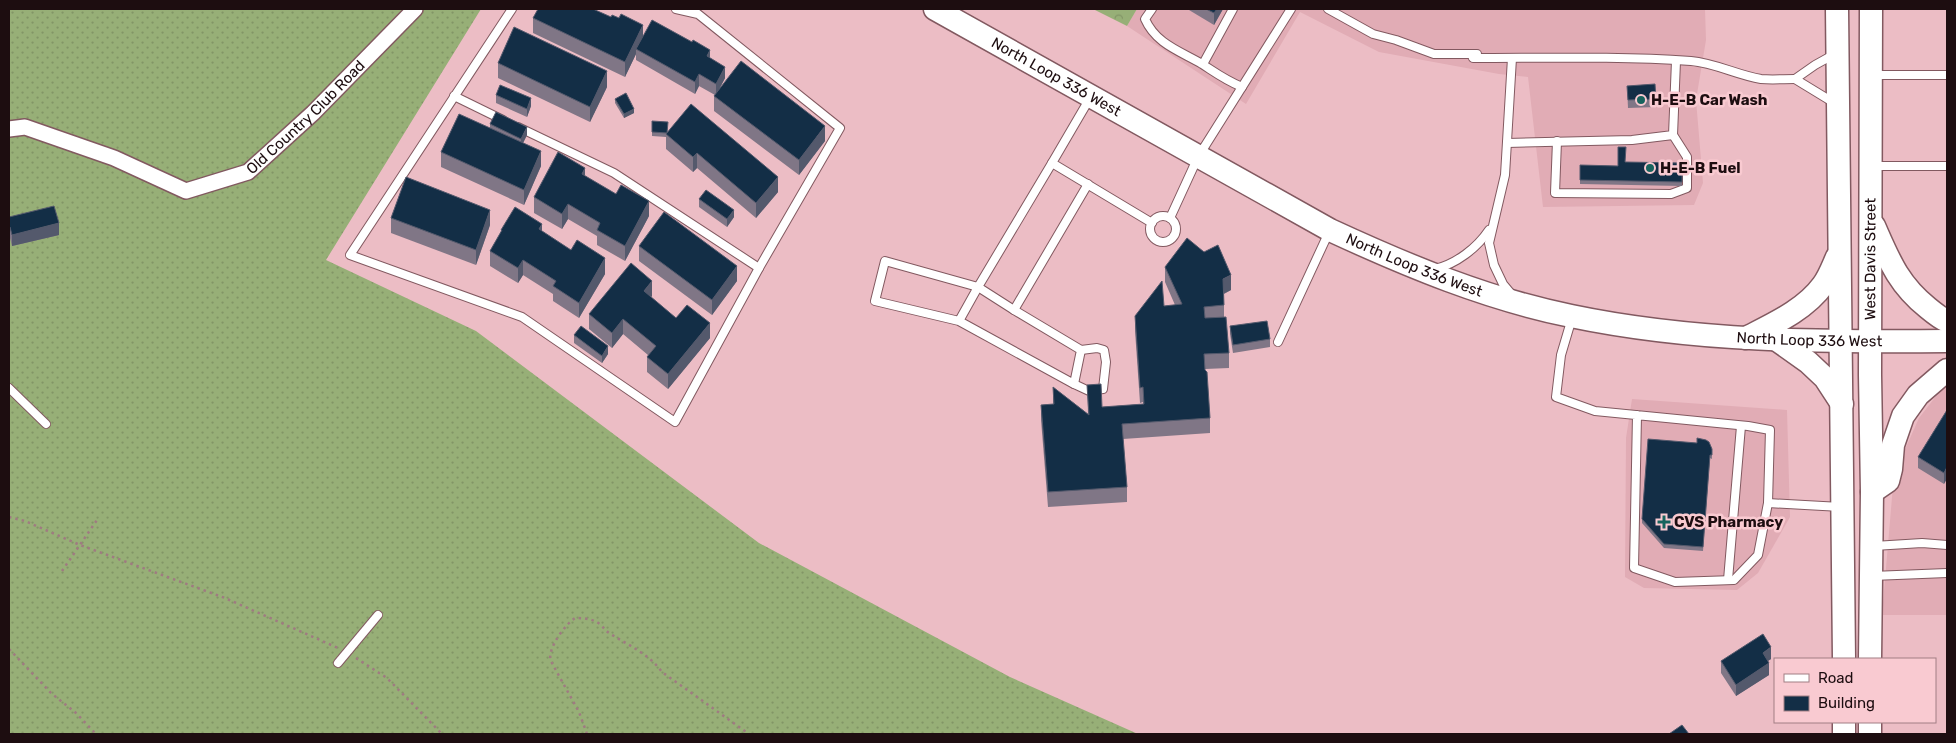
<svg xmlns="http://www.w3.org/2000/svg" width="1956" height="743" viewBox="0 0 1956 743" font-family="Rubik,sans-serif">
	<defs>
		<pattern id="grass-dots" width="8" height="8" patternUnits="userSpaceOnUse" patternTransform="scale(1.25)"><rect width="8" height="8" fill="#97af77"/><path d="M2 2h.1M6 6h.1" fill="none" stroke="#829566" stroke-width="1.8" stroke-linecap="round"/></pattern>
		<pattern id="forest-crowns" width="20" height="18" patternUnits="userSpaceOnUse" patternTransform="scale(1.25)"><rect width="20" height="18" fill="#97af77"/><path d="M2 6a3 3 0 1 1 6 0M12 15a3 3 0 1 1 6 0" fill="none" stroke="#829566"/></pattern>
	</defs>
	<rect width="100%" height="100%" fill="#ecbdc5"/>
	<g fill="#e1acb5">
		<path d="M1137,9H1705L1706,40L1696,100L1703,183L1694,205L1543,207L1528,77L1499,74L1379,52L1300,12L1246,104L1127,26Z"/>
		<path d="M1947,385V615H1882L1894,474L1919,418L1944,386Z"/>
		<path d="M1632,399L1787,410L1790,517L1758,573L1737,590L1644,588L1625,577L1626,438Z"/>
	</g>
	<path fill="url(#grass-dots)" d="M9,9H481L326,260L476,331L759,543L1010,677L1138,734H9Z"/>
	<path fill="url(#forest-crowns)" d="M1093,9H1137L1127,26Z"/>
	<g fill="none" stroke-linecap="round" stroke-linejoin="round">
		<defs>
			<g id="lane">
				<path d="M512,9L350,255L522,317L675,422L759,268L840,128L698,14L676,9"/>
				<path d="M1152,9L1145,19C1156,44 1180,51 1202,64C1216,73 1225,80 1242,87"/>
				<path d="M1328,9L1373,34L1396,40L1434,54H1477L1473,58C1546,58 1618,56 1691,61C1715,63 1737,75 1761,79C1772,80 1784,79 1795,79"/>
				<path d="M1833,55L1815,65L1795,79L1836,104"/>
				<path d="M1512,58L1505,175L1489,243L1494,265L1503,284L1513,296"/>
				<path d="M1203,64L1233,9"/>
				<path d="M1872,75H1947"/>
				<path d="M454,96L503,120"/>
				<path d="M1090,98L1052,163L1152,223"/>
				<path d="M518,127L614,173L759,268"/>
				<path d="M1557,141L1555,193L1671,194L1687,188V157L1673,135"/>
				<path d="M1507,143L1632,140L1673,135L1676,61"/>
				<path d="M1052,163L978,287L1014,310L1088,184"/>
				<path d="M1873,166H1947"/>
				<circle cx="1163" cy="229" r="13"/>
				<path d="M1170,218L1198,157L1291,9"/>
				<path d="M1435,269C1456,264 1477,248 1489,230"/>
				<path d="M1572,318L1561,355L1556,397L1595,411L1748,426L1770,430L1768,503L1758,555L1734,580L1675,582L1634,568L1637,415"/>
				<path d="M959,321L978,287L885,261L875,301L959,321L1074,384L1081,350L1014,310"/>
				<path d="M1278,342L1329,232"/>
				<path d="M1074,384L1089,391L1103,389L1106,362L1104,350L1097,348L1081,350"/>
				<path d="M9,388L46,424"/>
				<path d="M1768,503L1841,507"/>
				<path d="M1874,546L1922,543L1947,545"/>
				<path d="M1872,576L1947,573"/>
				<path d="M1728,580L1741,426"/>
				<path d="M338,663L378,615"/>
			</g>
			<g id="street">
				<path id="s1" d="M9,129L25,127L114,158L186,191L248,172L313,113L415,9"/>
			</g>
			<g id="primary">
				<path id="s2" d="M935,9L1330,230C1408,266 1487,299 1571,316C1695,342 1822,342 1947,341"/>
				<path d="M1837,9L1844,659"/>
				<path d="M1874,226C1889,260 1898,284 1928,308C1934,313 1940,318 1947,321"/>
				<path d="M1746,338C1773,324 1805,310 1823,285C1829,277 1833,266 1837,257"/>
				<path d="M1777,340L1808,362L1825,378L1842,404"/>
				<path d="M1872,492L1888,481L1891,469L1893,445L1903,416L1918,395L1947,370"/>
				<path id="s3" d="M1870,659L1872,492L1870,375L1871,9"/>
				<path d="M1844,722V734"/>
				<path d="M1870,722V734"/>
			</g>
		</defs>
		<use href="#lane" stroke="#825960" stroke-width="10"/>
		<use href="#street" stroke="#825960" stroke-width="18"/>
		<use href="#primary" stroke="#825960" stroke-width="25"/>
		<g stroke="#9f7b81" stroke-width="2.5" stroke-dasharray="2.5 4" stroke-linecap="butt">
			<path d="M9,517L25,521L80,545L225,598L338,648"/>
			<path d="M62,571L97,520"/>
			<path d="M9,649L51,693L76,713L96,734"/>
			<path d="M356,658L387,678L442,734"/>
			<path d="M587,734L579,712L553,665C551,661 549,657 551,652C553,642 566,624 575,618C585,618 594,619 601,625C604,628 606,631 609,633C628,645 649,654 662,672L749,734"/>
		</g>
		<use href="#lane" stroke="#fff" stroke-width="8"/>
		<use href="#street" stroke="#fff" stroke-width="15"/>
		<use href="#primary" stroke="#fff" stroke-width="22"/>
	</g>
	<g fill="#807686">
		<path d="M1189,9H1223L1214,25L1189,10Z"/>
		<path d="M533,18L643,36L710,58L725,78L719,90L825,141L799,175L714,111V96L715,95L699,86L695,94L636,60V54L625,77L533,33Z"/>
		<path d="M498,63L607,87L590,122L498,78Z"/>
		<path d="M1627,86L1656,99V107L1628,108Z"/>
		<path d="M496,95L531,106L527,117L496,103Z"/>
		<path d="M615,99L634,113L624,118L615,103Z"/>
		<path d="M652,121L668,132L778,192L756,218L697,168L693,172L666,149V137L652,136Z"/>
		<path d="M490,124L527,135L523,143L541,166L524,205L441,167V152L490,128Z"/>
		<path d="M1625,162L1682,163V186L1580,184V165L1618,166Z"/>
		<path d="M585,176L649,216L625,261L597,245V236L568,219L562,229L534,213V197Z"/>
		<path d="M699,199L734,217L727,227L699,207Z"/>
		<path d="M9,217L59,235L12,246L10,238Z"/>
		<path d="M391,218L490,225L476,265L391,233Z"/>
		<path d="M501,230L542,232L605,274L579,318L553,301V294L523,275L518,283L490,266V251L501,232Z"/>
		<path d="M639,246L737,281L712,315L639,261Z"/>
		<path d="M1165,267L1231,290L1224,294V317L1229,353V368L1205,369L1210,418V433L1123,439L1127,487V502L1048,507L1041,420V405L1053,404V387L1088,414L1087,385L1102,407L1143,404V402L1140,403L1135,331V316L1164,306L1175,305L1165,282Z"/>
		<path d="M652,296L651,297L676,318L710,338L668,389L647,372V357L648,355L623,334L612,348L589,329V314Z"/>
		<path d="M1230,326L1270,339V347L1233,353L1230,334Z"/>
		<path d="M574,335L608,354L602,363L574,343Z"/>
		<path d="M1947,410L1944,484L1918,468V457Z"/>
		<path d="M1712,449V459L1710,458L1703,551L1664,548L1642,523V519Z"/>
		<path d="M1771,659L1768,661L1769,675L1736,696L1721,673V661Z"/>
	</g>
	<g fill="#54596c">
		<path d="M1217,9H1223L1214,25V13Z"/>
		<path d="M643,25V40L636,49V54L625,77V62Z"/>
		<path d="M710,50V62L707,56Z"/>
		<path d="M725,67V78L716,95V84Z"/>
		<path d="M607,71V87L590,122V107Z"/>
		<path d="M699,74V86L695,94V82Z"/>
		<path d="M531,98V106L527,117V109Z"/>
		<path d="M634,109V113L624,118V114Z"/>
		<path d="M825,126V141L799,175V160Z"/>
		<path d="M527,127V135L521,147V139Z"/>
		<path d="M541,151V166L524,205V190Z"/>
		<path d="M697,153V168L693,172V157Z"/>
		<path d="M585,168V183L582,174Z"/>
		<path d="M778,177V192L756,218V203Z"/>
		<path d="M649,201V216L625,261V246Z"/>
		<path d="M568,204V219L562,229V214Z"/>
		<path d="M490,210V225L476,265V250Z"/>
		<path d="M734,210V217L727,227V219Z"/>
		<path d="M59,223V235L12,246V235Z"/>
		<path d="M542,224V239L539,229Z"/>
		<rect x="9" y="227" width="1" height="11"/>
		<path d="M605,258V274L579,318V303Z"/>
		<path d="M523,260V275L518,283V268Z"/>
		<path d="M737,266V281L712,315V300Z"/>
		<path d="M1231,275V290L1223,294V279Z"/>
		<path d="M652,281V296L644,306V291Z"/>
		<path d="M623,319V334L612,348V333Z"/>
		<path d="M710,323V338L668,389V374Z"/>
		<path d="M608,346V354L602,363V356Z"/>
		<path d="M1947,467V479L1944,484V473Z"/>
		<path d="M1771,647V659L1763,664V653Z"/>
		<path d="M1769,663V675L1736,696V685Z"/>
	</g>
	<g fill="#132e46" stroke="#54596c">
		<path d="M538,9H593L611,17L612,15L619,18L621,14L643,25L625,62L533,18Z"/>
		<path d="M1206,9H1217L1214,13Z"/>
		<path d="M652,20L692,42L693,40L710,50L707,56L725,67L716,84L699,74L695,82L636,49Z"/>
		<path d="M514,27L607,71L590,107L498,63Z"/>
		<path d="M741,61L825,126L799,160L714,96Z"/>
		<path d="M1655,84L1656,99L1628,100L1627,86Z"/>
		<path d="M500,85L531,98L527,109L496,95Z"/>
		<path d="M626,93L634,109L624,114L615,99Z"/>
		<path d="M691,104L778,177L756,203L697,153L693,157L666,134Z"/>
		<path d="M496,112L527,127L521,139L490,124Z"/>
		<path d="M459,114L541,151L524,190L441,152Z"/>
		<path d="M652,121L668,122L667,133L652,132Z"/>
		<path d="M1618,147H1626L1625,162L1682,163V182L1580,180V165L1618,166Z"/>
		<path d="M558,152L585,168L582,174L616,194L621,185L649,201L625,246L597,230L600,223L568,204L562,214L534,197Z"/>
		<path d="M406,177L490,210L476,250L391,218Z"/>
		<path d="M706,190L734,210L727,219L699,199Z"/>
		<path d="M54,206L59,223L12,235L10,227H9V217Z"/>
		<path d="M515,207L542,224L539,229L571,250L577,240L605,258L579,303L553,286L556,281L523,260L518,268L490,251L502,230H501Z"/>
		<path d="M664,212L737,266L712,300L639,246Z"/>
		<path d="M1187,238L1204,252L1218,245L1231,275L1223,279L1224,305L1204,307L1205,318L1226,317L1229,353L1204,354L1205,370L1207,372L1210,418L1122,424L1127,487L1048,492L1041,405L1054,404L1053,387L1089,415L1087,385L1101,384L1102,407L1144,404L1143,387L1140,388L1135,316L1162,281L1164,306L1182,304L1165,267Z"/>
		<path d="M631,263L652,281L644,291L676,318L687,305L710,323L668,374L647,357L656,346L623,319L612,333L589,314Z"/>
		<path d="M1267,321L1270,339L1233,345L1230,326Z"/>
		<path d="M581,326L608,346L602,356L574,335Z"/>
		<path d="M1947,410V467L1944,473L1918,457Z"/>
		<path d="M1697,438L1706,440L1709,442L1712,449V455H1710L1703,547L1664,544L1642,519L1648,439L1697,443Z"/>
		<path d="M1763,634L1771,647L1763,653L1769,663L1736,685L1721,661Z"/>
		<path d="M1682,725L1689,734H1669Z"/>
	</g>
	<g fill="#18645e" stroke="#f9cad1" stroke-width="2">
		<circle cx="1641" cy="100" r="5"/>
		<circle cx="1650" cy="168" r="5"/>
		<path d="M1661.5 514.5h5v5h5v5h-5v5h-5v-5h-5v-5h5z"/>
	</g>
	<g text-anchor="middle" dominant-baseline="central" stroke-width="5" stroke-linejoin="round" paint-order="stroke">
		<g font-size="15" fill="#1d0d10" stroke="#f9cad1">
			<text stroke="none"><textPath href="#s2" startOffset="139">North Loop 336 West</textPath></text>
			<text stroke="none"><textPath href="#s1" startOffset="334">Old Country Club Road</textPath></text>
			<text stroke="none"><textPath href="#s3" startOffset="400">West Davis Street</textPath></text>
			<text stroke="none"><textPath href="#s2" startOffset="544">North Loop 336 West</textPath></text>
			<text stroke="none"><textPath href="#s2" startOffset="949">North Loop 336 West</textPath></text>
		</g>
		<g font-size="15" font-weight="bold" fill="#1d0d10" stroke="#f9cad1" text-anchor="start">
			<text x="1651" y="100">H-E-B Car Wash</text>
			<text x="1660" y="168">H-E-B Fuel</text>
			<text x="1674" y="522">CVS Pharmacy</text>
		</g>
	</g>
	<rect width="1956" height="743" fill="none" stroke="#1d0d10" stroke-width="20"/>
	<rect x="1774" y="658" width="162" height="65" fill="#f9cad1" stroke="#a17e84"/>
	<rect x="1784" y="674" width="25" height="8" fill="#ffffff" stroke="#a17e84"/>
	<text x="1818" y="683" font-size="15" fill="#1d0d10">Road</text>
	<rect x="1784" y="696" width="25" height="15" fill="#132e46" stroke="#a17e84"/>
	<text x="1818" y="708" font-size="15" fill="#1d0d10">Building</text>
</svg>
